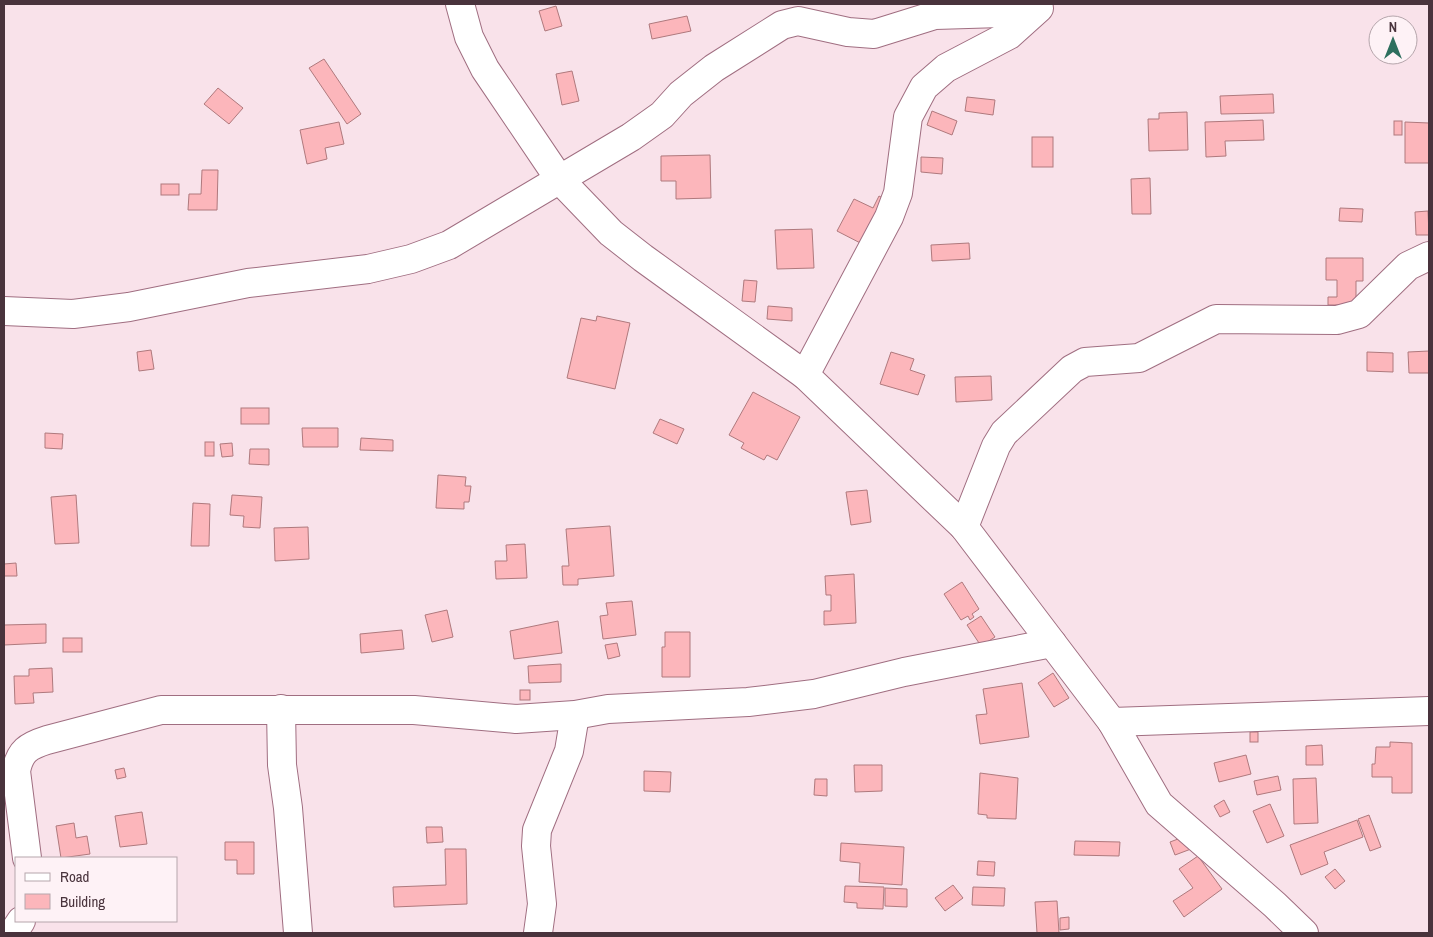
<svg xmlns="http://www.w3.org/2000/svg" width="1433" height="937" viewBox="0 0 1433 937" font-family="'Archivo Narrow',sans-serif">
	<rect width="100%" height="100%" fill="#f9e2ea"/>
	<g fill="#fcb6bb" stroke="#af797d">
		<path d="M556,6L562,26L545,31L539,11Z"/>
		<path d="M687,16L691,31L652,39L649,24Z"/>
		<path d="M324,59L361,114L347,124L309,68Z"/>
		<path d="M572,71L579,101L562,105L556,74Z"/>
		<path d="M218,88L243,108L229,124L204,104Z"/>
		<path d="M1273,94L1274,113L1221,114L1220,96Z"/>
		<path d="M967,97L995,100L993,115L965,111Z"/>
		<path d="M932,111L957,121L952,135L927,125Z"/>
		<path d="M1187,112L1188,150L1149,151L1148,119H1159V113Z"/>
		<path d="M1263,120L1264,140L1225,141L1226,156L1206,157L1205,122Z"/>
		<rect x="1394" y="121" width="8" height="14"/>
		<path d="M339,122L344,144L325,148L327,159L307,164L300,130Z"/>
		<path d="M1405,122L1429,123V163H1405Z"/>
		<rect x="1032" y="137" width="21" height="30"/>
		<path d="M710,155L711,198L676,199V181H661V156Z"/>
		<path d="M921,157L943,158L942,174L921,172Z"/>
		<path d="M202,170H218L217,210H188L189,194H201Z"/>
		<path d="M1150,178L1151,214H1132L1131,179Z"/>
		<rect x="161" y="184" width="18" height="11"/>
		<path d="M879,196L896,205L872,249L837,231L854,199L873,208Z"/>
		<path d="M1340,208L1363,209L1362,222L1339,221Z"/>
		<path d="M1428,211L1429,235H1416L1415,212Z"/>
		<path d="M812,229L814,268L777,269L775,230Z"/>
		<path d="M969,243L970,259L932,261L931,245Z"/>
		<path d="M1326,258H1363V281H1356V305H1328V297H1337V280H1326Z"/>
		<path d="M744,280L757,281L755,302L742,301Z"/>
		<path d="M768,306L792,308V321L767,319Z"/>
		<path d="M597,316L630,323L615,389L567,378L581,318L596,321Z"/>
		<path d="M151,350L154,369L139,371L137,352Z"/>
		<path d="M1429,351V373H1409L1408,352Z"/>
		<path d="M891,352L914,359L910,370L925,375L918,395L880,384Z"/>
		<path d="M1367,352L1393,353V372L1367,371Z"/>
		<path d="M991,376L992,400L956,402L955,377Z"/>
		<path d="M753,392L800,417L777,460L767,455L764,460L741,448L744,443L729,435Z"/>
		<rect x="241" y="408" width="28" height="16"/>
		<path d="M660,419L684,429L677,444L653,433Z"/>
		<path d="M302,428H338V447H303Z"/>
		<path d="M45,433L63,434L62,449L45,448Z"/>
		<path d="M361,438L393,440V451L360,450Z"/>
		<rect x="205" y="442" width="9" height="14"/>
		<path d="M232,443L233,456L222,457L220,444Z"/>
		<path d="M250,449H269V465L249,464Z"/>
		<path d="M438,475L466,477L465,486H471L469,502H464V509L436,508Z"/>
		<path d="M867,490L871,522L851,525L846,492Z"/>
		<path d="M76,495L79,543L55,544L51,497Z"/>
		<path d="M232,495L262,497L260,528L243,527L244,516L230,515Z"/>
		<path d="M193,503L210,504L209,546H191Z"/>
		<path d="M610,526L614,576L578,579V585H563L562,566H569L566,529Z"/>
		<path d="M308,527L309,559L275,561L274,528Z"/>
		<path d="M525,544L527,578L496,579L495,561H507L506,545Z"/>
		<path d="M16,563L17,576H4V564Z"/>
		<path d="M854,574L856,623L824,625V611H831V595H826L825,576Z"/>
		<path d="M962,582L979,609L972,614L974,617L970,620L968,616L961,620L944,594Z"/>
		<path d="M632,601L636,635L603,639L600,616L608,615L606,603Z"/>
		<path d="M447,610L453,637L432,642L425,615Z"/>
		<path d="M981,616L995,637L981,646L967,625Z"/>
		<path d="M558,621L562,653L514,659L510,631Z"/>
		<path d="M46,624V643L4,645V625Z"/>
		<path d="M402,630L404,649L361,653L360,634Z"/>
		<path d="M665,632H690V677H662V647H665Z"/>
		<rect x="63" y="638" width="19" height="14"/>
		<path d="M617,643L620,656L608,659L605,645Z"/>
		<path d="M561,664V682L529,683L528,666Z"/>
		<path d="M52,668L53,692L33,693L34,703L15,704L14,676H29V669Z"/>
		<path d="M1053,673L1069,698L1054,707L1038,683Z"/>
		<path d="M1022,683L1029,737L980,744L976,715L987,714L983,689Z"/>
		<rect x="520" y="690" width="10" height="10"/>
		<rect x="1250" y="732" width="8" height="10"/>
		<path d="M1390,742L1412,743V793H1392V777H1372V764H1375L1376,747H1390Z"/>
		<path d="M1322,745L1323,765H1306V746Z"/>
		<path d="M1246,755L1251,774L1219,782L1214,763Z"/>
		<path d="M854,765H882V791L855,792Z"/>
		<path d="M124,768L126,777L117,779L115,770Z"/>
		<path d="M644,771L671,772L670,792L644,791Z"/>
		<path d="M980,773L1018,778L1016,819L987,818V815L978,814Z"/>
		<path d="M1278,776L1281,790L1257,795L1254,781Z"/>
		<path d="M1316,778L1318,823L1294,824L1293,779Z"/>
		<path d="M815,779H827V796L814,795Z"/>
		<path d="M1224,800L1230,812L1220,817L1214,806Z"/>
		<path d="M1270,804L1284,836L1267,843L1253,811Z"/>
		<path d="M142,812L147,844L120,847L115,816Z"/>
		<path d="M1369,815L1381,847L1370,851L1358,819Z"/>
		<path d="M1357,820L1363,837L1324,852L1328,864L1301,875L1290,845Z"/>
		<path d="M74,823L76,838L87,836L90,854L61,858L56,826Z"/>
		<path d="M426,827H442L443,842L427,843Z"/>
		<path d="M1186,836L1191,849L1175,855L1170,842Z"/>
		<path d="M1075,841L1120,842L1119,856L1074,855Z"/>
		<path d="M225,842H254V874H237V860H225Z"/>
		<path d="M841,843L904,847L902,885L859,882L860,863L840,861Z"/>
		<path d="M445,849H466L467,904L394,907L393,887L446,885Z"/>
		<path d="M1198,856L1222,889L1184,917L1173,901L1193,888L1179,869Z"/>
		<path d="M978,861L995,862L994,876L977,875Z"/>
		<path d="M1335,869L1345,881L1335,889L1325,877Z"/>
		<path d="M953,885L963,898L945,911L935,898Z"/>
		<path d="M845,886L884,887L883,909L857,908V903L844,902Z"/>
		<path d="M973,887L1005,888L1004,906L972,905Z"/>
		<path d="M885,888L907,889V907L885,906Z"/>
		<path d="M1057,901L1059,933H1037L1035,902Z"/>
		<path d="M1069,917V929L1060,930V918Z"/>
	</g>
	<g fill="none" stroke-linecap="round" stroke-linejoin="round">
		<defs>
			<g id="minor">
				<path d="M460,4L469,37L485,69L560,180L611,233L643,258L805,375L964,527L1112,722L1159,804L1275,905L1304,933"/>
				<path d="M4,311L73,314L129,307L248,283L368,269L411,259L449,245L631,137L662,115L681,94L714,68L782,25L798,21L848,32L874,34L935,15L1033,12"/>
				<path d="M805,375L889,217L898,193L908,117L924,87L946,68L1009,35L1039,8"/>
				<path d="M964,527L996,446L1004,433L1072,369L1085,362L1139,358L1216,319L1337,320L1359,314L1408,266L1429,256"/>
				<path d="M281,709L282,765L288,808L298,933"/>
				<path d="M1112,722L1429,711"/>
				<path d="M27,858L16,771C20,751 28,746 47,740L161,710H414L516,719L575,715L608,709L748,702L814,694L904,672L1052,643"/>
				<path d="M13,933L21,921"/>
				<path d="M538,933L542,904L536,846L537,830L569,751L575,715"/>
			</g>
		</defs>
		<use href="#minor" stroke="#a06e81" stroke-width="30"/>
		<use href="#minor" stroke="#fff" stroke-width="28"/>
	</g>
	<rect width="1433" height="937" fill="none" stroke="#49333c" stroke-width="10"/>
	<rect x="15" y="857" width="162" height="65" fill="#fef2f6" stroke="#b6a6ac"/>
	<rect x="25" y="873" width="25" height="8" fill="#ffffff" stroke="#b6a6ac"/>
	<text x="60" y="882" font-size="15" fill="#49333c">Road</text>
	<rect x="25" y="894" width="25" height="15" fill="#fcb6bb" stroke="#b6a6ac"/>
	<text x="60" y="907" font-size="15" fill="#49333c">Building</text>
	<g transform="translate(1393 40)"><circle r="24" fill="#fef2f6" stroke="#b6a6ac"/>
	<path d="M0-4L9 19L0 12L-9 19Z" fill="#2e6f5e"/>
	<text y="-8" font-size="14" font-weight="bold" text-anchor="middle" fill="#49333c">N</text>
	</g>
</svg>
